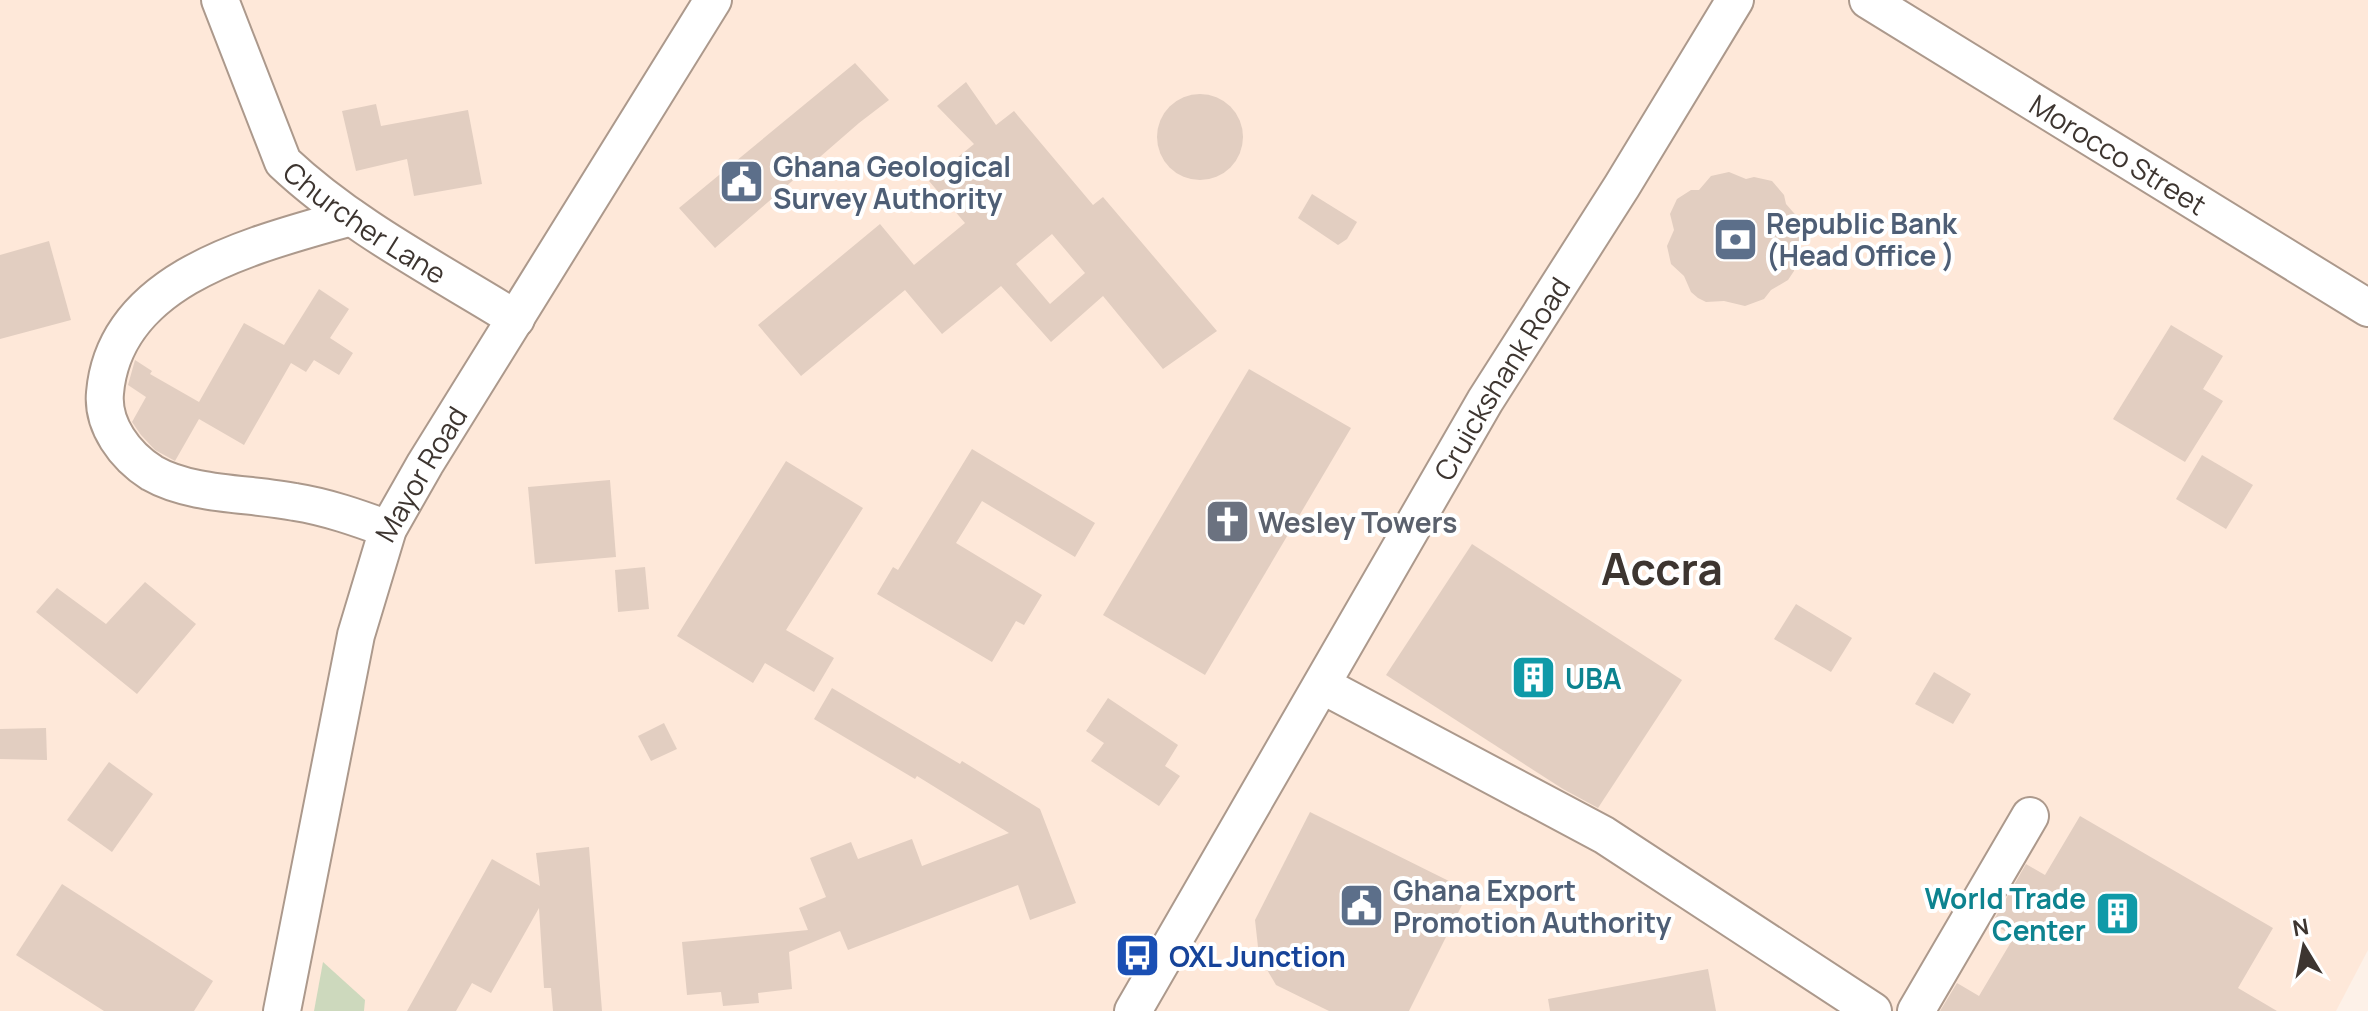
<svg xmlns="http://www.w3.org/2000/svg" width="2368" height="1011" viewBox="0 0 2368 1011" font-family="Manrope,sans-serif">
	<rect width="100%" height="100%" fill="#fdf1e8"/>
	<path fill="#fee8d9" d="M0,0H2368V950L2336,1011H0Z"/>
	<path fill="#cdd9bd" d="M323,962L365,1000L364,1011H314Z"/>
	<g fill="#e2cec1" fill-rule="evenodd">
		<path d="M855,63L889,100L859,123L715,248L679,208Z"/>
		<path d="M966,82L996,125L1014,111L1093,205L1103,197L1217,331L1163,369L1103,296L1051,342L1001,286L942,334L905,290L801,376L758,325L880,224L914,265L965,223L929,181L974,144L937,106ZM1052,234L1085,273L1050,304L1016,264Z"/>
		<circle cx="1200" cy="137" r="43"/>
		<path d="M376,104L381,126L468,110L482,184L414,196L407,159L356,171L342,111Z"/>
		<path d="M1729,172L1746,179L1754,177L1772,181L1784,195L1786,204L1800,220L1802,230L1801,241L1796,250L1794,271L1788,280L1771,290L1764,299L1745,306L1724,301L1706,302L1698,298L1691,292L1684,276L1671,264L1667,246L1674,230L1670,214L1677,199L1691,190H1699L1711,176Z"/>
		<path d="M1312,194L1357,222L1347,239L1338,245L1298,218Z"/>
		<path d="M49,241L71,320L0,339V255Z"/>
		<path d="M319,289L349,309L330,338L353,353L339,375L314,360L306,372L291,363L244,445L199,419L175,461L155,450L141,435L132,422L146,397L128,385L135,360L152,371L150,374L199,402L244,323L284,345Z"/>
		<path d="M2171,325L2223,356L2203,389L2223,401L2185,462L2113,419Z"/>
		<path d="M1249,369L1351,428L1205,675L1103,615Z"/>
		<path d="M972,449L1095,523L1075,557L982,501L956,543L1042,595L1024,625L1016,621L992,662L877,594L893,567L898,570Z"/>
		<path d="M2202,455L2253,485L2226,529L2176,499Z"/>
		<path d="M786,461L863,508L786,630L834,658L814,692L765,663L753,683L677,636Z"/>
		<path d="M610,480L616,557L535,564L528,487Z"/>
		<path d="M1472,544L1682,680L1598,808L1563,789L1386,675Z"/>
		<path d="M645,567L649,609L618,612L615,570Z"/>
		<path d="M145,582L196,624L137,694L36,612L57,588L106,624Z"/>
		<path d="M1796,604L1852,638L1831,672L1774,639Z"/>
		<path d="M1934,672L1971,694L1953,724L1915,704Z"/>
		<path d="M832,688L960,764L962,761L1040,809L1076,903L1030,920L1018,885L848,950L840,931L789,952L792,989L758,993L759,1003L723,1006L721,992L687,995L682,942L808,930L799,908L826,897L810,858L851,842L858,859L912,839L922,866L1009,833L917,776L915,779L814,719Z"/>
		<path d="M1108,698L1178,745L1165,766L1180,776L1159,806L1091,761L1104,743L1086,731Z"/>
		<path d="M664,723L677,749L651,761L638,736Z"/>
		<path d="M46,728L47,760L0,759V729Z"/>
		<path d="M109,762L153,794L112,852L67,820Z"/>
		<path d="M1310,812L1469,891L1409,1011H1329L1276,985L1259,956L1255,920Z"/>
		<path d="M2080,816L2273,928L2238,988L2277,1011H1940L1957,983L1979,996L2014,937L1992,923L2026,864L2045,875Z"/>
		<path d="M589,847L602,1011H553L551,988H544L539,908L491,993L472,983L456,1011H407L492,859L540,886L536,853Z"/>
		<path d="M62,884L213,981L194,1011H104L16,955Z"/>
		<path d="M1708,969L1716,1011H1550L1548,999Z"/>
	</g>
	<g fill="none" stroke-linecap="round" stroke-linejoin="round">
		<defs>
			<g id="street">
				<path id="s1" d="M220,0L283,162C351,226 437,270 516,319"/>
				<path id="s2" d="M1868,0L2368,308"/>
				<path d="M351,217C258,244 115,276 105,393C102,425 125,456 152,473C192,496 251,493 295,502C327,507 358,518 388,529"/>
				<path d="M1322,685L1604,835L1873,1011"/>
				<path id="s3" d="M282,1011L356,635L388,529L425,464L713,0"/>
				<path id="s4" d="M1133,1011L1485,401L1622,186L1735,0"/>
				<path d="M1916,1011L2030,816"/>
			</g>
		</defs>
		<use href="#street" stroke="#ac998c" stroke-width="40"/>
		<use href="#street" stroke="#fff" stroke-width="36"/>
	</g>
	<defs>
		<symbol id="civic-square" viewBox="-11 -11 22 22"><rect x="-9" y="-9" width="18" height="18" rx="4" fill="#5c6f8a" stroke="#fff"/><path d="M-.6-6.5H3V-4.5H.6V-3L4-1V1h2V6H-6V1h2V-1L-.6-3ZM-1.2 2.5V6h2.4V2.5Z" fill="#fff"/></symbol>
		<symbol id="bank-square" viewBox="-11 -11 22 22"><rect x="-9" y="-9" width="18" height="18" rx="4" fill="#5c6f8a" stroke="#fff"/><path d="M-6-4H6V4H-6ZM0-2.3a2.3 2.3 0 1 0 0 4.6a2.3 2.3 0 1 0 0-4.6Z" fill="#fff"/></symbol>
		<symbol id="church-square" viewBox="-11 -11 22 22"><rect x="-9" y="-9" width="18" height="18" rx="4" fill="#6b7280" stroke="#fff"/><path d="M-1.2-6h2.4v3.5h3.3v2.4h-3.3V6h-2.4V-.1h-3.3v-2.4h3.3Z" fill="#fff"/></symbol>
		<symbol id="building-square" viewBox="-11 -11 22 22"><rect x="-9" y="-9" width="18" height="18" rx="4" fill="#0f9aa8" stroke="#fff"/><path d="M-4-6H4V6H1V3H-1V6H-4ZM-2.5-4.3h1.7v1.8h-1.7ZM.8-4.3h1.7v1.8H.8ZM-2.5-1h1.7V.8h-1.7ZM.8-1h1.7V.8H.8Z" fill="#fff"/></symbol>
		<symbol id="bus-square" viewBox="-11 -11 22 22"><rect x="-9" y="-9" width="18" height="18" rx="4" fill="#1a4fb4" stroke="#fff"/><path d="M-5-6H5V4H4V6H2V4H-2V6H-4V4H-5ZM-3.5-4V0h7V-4ZM-3.5 1.2v1.5H-2V1.2ZM2 1.2v1.5H3.5V1.2Z" fill="#fff"/></symbol>
	</defs>
	<g fill-rule="evenodd">
		<use href="#civic-square" x="716" y="156" width="51" height="51"/>
		<use href="#bank-square" x="1710" y="214" width="51" height="51"/>
		<use href="#church-square" x="1202" y="496" width="51" height="51"/>
		<use href="#building-square" x="1508" y="652" width="51" height="51"/>
		<use href="#civic-square" x="1336" y="880" width="51" height="51"/>
		<use href="#building-square" x="2092" y="888" width="51" height="51"/>
		<use href="#bus-square" x="1112" y="930" width="51" height="51"/>
	</g>
	<g text-anchor="middle" dominant-baseline="central" stroke-width="8" stroke-linejoin="round" paint-order="stroke">
		<g font-size="28" fill="#3d3530" stroke="#fff">
			<text stroke="none"><textPath href="#s2" startOffset="294">Morocco Street</textPath></text>
			<text stroke="none"><textPath href="#s1" startOffset="276">Churcher Lane</textPath></text>
			<text stroke="none"><textPath href="#s4" startOffset="732">Cruickshank Road</textPath></text>
			<text stroke="none"><textPath href="#s3" startOffset="558">Mayor Road</textPath></text>
		</g>
		<g font-size="28" font-weight="bold" fill="#4e5e75" stroke="#fff" text-anchor="start">
			<text x="773" y="166">Ghana Geological<tspan x="773" dy="32">Survey Authority</tspan></text>
			<text x="1766" y="223">Republic Bank<tspan x="1766" dy="32">(Head Office )</tspan></text>
			<text x="1393" y="890">Ghana Export<tspan x="1393" dy="32">Promotion Authority</tspan></text>
		</g>
		<g font-size="28" font-weight="bold" fill="#5b616d" stroke="#fff" text-anchor="start">
			<text x="1258" y="522">Wesley Towers</text>
		</g>
		<g font-size="28" font-weight="bold" fill="#0d838f" stroke="#fff" text-anchor="start">
			<text x="1565" y="678">UBA</text>
			<text x="2086" y="898" text-anchor="end">World Trade<tspan x="2086" dy="32">Center</tspan></text>
		</g>
		<g font-size="28" font-weight="bold" fill="#164399" stroke="#fff" text-anchor="start">
			<text x="1169" y="956">OXL Junction</text>
		</g>
		<g font-size="44" font-weight="bold" fill="#3d3530" stroke="#fff">
			<text x="1662" y="568">Accra</text>
		</g>
	</g>
	<g transform="translate(2304 947) rotate(350)" stroke="#ffffff" stroke-width="6" paint-order="stroke">
	<path d="M0-6L14 30L0 20L-14 30Z" fill="#3d3530"/>
	<text y="-12" font-size="22" font-weight="bold" text-anchor="middle" fill="#3d3530">N</text>
	</g>
</svg>
